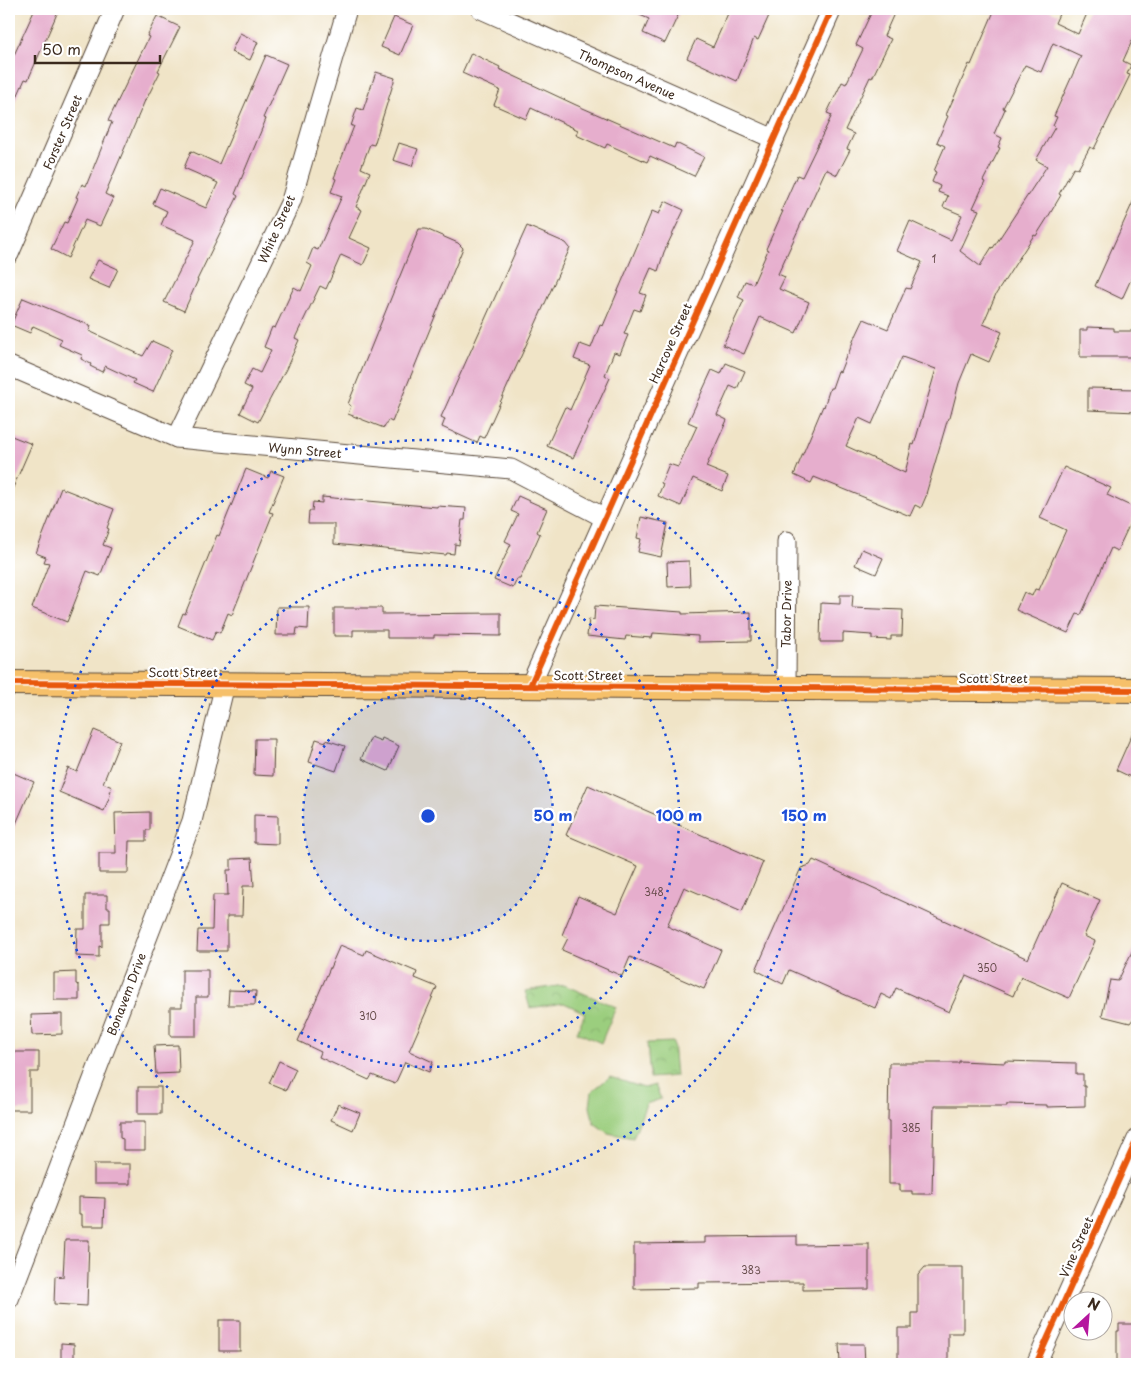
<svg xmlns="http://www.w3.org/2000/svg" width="1146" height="1373" viewBox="0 0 1146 1373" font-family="'Playpen Sans',sans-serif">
	<defs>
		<pattern id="park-crowns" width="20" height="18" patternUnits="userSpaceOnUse" patternTransform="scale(1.25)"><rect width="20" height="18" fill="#9bce7e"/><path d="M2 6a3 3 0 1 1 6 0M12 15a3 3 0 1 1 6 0" fill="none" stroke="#86b16c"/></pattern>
	</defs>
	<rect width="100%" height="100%" fill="#fff"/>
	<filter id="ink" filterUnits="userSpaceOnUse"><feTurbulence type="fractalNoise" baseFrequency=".02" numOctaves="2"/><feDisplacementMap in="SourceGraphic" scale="10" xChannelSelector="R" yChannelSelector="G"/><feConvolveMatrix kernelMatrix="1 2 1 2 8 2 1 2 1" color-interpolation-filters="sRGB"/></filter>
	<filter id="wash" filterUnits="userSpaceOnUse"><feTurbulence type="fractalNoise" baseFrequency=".0096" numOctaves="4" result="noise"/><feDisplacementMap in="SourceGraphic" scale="20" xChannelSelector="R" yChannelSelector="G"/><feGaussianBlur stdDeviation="1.12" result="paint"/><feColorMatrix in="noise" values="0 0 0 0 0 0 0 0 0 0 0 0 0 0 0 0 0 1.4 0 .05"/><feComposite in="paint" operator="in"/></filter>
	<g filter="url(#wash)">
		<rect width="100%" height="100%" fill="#f0e4c7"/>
		<path fill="#9bce7e" stroke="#6b7c4e" d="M610,1077L644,1088L655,1085L661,1099L646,1104L633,1138L608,1133L594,1123L590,1107L592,1091Z"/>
		<g fill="url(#park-crowns)" stroke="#6b7c4e">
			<path d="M564,985L616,1007L601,1043L577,1032L585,1013L564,1003L530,1008L525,991Z"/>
			<path d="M673,1042L676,1076L650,1078L647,1043Z"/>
		</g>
		<g id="blocks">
			<g fill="#e6aecd" fill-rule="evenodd">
				<path d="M35,9H59L28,80L25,79L9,115V66Z"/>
				<path d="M626,9H681L665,43L643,33L649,19Z"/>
				<path d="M730,9H772L758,40L754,38L737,81L687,58L696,39L713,47Z"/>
				<path d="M873,9H896L884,36L891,39L872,78L870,77L845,130L854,134L847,149L850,150L837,175L826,169L778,274L785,277L779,289L809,302L796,333L760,317L744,354L723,345L744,300L738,297L745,281L753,284L768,250L766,249L783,211H781L797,175L802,177L832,115L827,113L842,82L846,84L863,49L856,45Z"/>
				<path d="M995,9H1046L1059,14L1055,23L1078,34L1089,9H1137V30L1123,61L1131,65L1127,74L1130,75L1094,149L1090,147L1078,169L1074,167L1059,194L1061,195L1048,217L1036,236L1034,235L996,294L983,324L1002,332L989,362L971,354L959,383L950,418H948L926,494H927L921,508L915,505L910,516L814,477L811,483L794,475L823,406L824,407L830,388H832L838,371L840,372L847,354L848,355L855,336H856L864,319L888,329L906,288L910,289L922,262L897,251L910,221L951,240L962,215L943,207L948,196L938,192L940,186L932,182L936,172L934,171L945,146L937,142L948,116L946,115L969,64L971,65ZM1053,43L1081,56L1054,116L1057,117L1053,126L1055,127L1036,160L1047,166L993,248L992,247L980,266L960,251L979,210L973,208L985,182L983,181L1000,148L998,147L1002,138L994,134L1005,109L1003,108L1025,65L1041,72ZM902,357L936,369L914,445L912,444L905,473L846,446L859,418L872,424Z"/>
				<path d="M157,16L180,27L158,71L160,72L147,98H146L105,194L113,198L100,226L85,220L68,258L51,249L64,222L67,223L78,198L76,197L82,184L86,186L112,122L108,121L149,37L147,36Z"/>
				<path d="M394,17L413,25L400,55L381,47Z"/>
				<path d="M240,33L258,42L250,60L231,52Z"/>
				<path d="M471,53L500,67L499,69L576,105L674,148L676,143L704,157L694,176L650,156L647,162L607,144L605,148L576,135L578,130L531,108L526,119L494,105L500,90L462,73Z"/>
				<path d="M266,55L287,64L263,118L266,119L235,194L238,196L197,280H198L184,311L164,302L195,240L161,225L167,211L153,204L160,188L206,208L218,183L184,168L191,151L219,164Z"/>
				<path d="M376,72L395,78L374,145L370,144L361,168L370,172L356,207L362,210L349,238L371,248L363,265L341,255L326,289L320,286L295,338L299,340L286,369L258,422L240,413L252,389L244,385L252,369L260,373L271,350L264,347L272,327L275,328L294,287L301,291L312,266L307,263L313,248L318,250L342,196L331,192L336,179L334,178L354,126H351L357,108L363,110Z"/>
				<path d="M399,143L418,149L412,166L393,160Z"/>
				<path d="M1137,193V266L1122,299L1095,286Z"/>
				<path d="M665,201L684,210L664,252L658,271L651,268L640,293L646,295L640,311L634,309L624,334L628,335L620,354L614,352L605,375L610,378L573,458L547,446L565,407L570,410L590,365L574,359L580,344L591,348L600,325L603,326L652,211L659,214Z"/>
				<path d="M527,226L566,243L570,248L484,438L480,436L477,443L442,427L445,419L441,417Z"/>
				<path d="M419,229H426L458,243L463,248L392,422L388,420L384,428L348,414L351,406L348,404Z"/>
				<path d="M98,260L118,269L109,288L88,279Z"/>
				<path d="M23,298L91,326L89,331L143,356L152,341L172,350L153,392L133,383L135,380L105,366L102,372L90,366L91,364L81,359L82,355L59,345L62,339L33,326L30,333L11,325Z"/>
				<path d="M1087,327L1114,328V331H1137V357H1080V330H1087Z"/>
				<path d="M726,363L745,371L737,389L730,386L717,415L727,420L706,467L728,476L722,491L693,478L681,506L658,496L663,484L661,483L669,464L678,467L697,426L688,422L712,370L721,374Z"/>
				<path d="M1088,388L1137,389V412L1088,410Z"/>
				<path d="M9,435L32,444L9,497Z"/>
				<path d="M1064,467L1111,488L1107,495L1137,509L1117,551L1111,548L1081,615L1077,614L1068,633L1016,610L1024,592L1032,596L1035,589L1039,590L1066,530L1040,518Z"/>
				<path d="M246,469L268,478L271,471L284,476L269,512L273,513L232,615L228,613L220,633L216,631L212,640L178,626L183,613L185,614L217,535L219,536Z"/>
				<path d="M61,488L114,509L107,528L109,529L103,545L111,548L100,576L87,571L67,622L32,608L49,563L44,562L46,557L36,553Z"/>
				<path d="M518,496L547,509L537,532L540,534L520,579H517L513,588L494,580L511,544L505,541L518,514L511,511Z"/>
				<path d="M322,497L437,507V506L466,508L465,520H462L459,545L455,544L454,554L447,553L446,555L334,544V524H308L309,511H312L313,502L322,503Z"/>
				<path d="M641,517L668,523L661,557L638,552L641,539L637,538Z"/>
				<path d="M862,549L883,558L876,574L855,565Z"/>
				<path d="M689,561L690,586L668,587L667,562Z"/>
				<path d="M840,595H853L852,608L903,610L902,636H891V640L872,639V635L843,633V642H820L821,603L840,604Z"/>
				<path d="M595,606L682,612V614L751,612V641L698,642V636L653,633L652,638L626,636L625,640L587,636L589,619L594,620Z"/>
				<path d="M277,607H309L308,629L297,628L296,635H276Z"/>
				<path d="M334,608H382V614L501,613V636L434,635V638H387V630H353V636H334Z"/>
				<path d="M1137,723V780L1116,770Z"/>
				<path d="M94,730L120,741L103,783L112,787L109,792L111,793L104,811L59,792L68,768L77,772Z"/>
				<path d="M371,737L381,741L382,738L399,746L388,771L361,759Z"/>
				<path d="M255,739H274L273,776L254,775Z"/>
				<path d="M316,739L326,742V740L345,746L336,771L309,762Z"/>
				<path d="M9,771L34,782L9,840Z"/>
				<path d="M588,785L763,862L742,912L684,887L667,926L721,950L704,989L630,957L622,976L562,950L568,938L562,935L578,896L617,913L638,866L566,835Z"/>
				<path d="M150,812V830H146V841H129L128,873H99V853H116L115,813Z"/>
				<path d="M254,815L278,816V844L254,843Z"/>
				<path d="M252,858L254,886H243L242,916H227V951H197L198,930H212L213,895H228L227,870H231V859Z"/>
				<path d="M813,860L1028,959L1062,883L1100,900L1084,936L1095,941L1069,998L1021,977L1013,996L966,975L949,1012L896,988L891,999L881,994L875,1008L789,970L783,984L756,970L801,868L810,865Z"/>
				<path d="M85,895H107V908H110V923H102V947L99,946V957L76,956L77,929H85Z"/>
				<path d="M1137,941V1014L1130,1023L1102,1016L1110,980L1118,981Z"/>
				<path d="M340,945L364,955L366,950L417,972L415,978L437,987L409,1051L433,1062L429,1072L405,1062L395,1084L372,1075L369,1080L319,1057L321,1052L298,1041Z"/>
				<path d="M182,970H208V997H196V1036H170V1007H182Z"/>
				<path d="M76,972V984L79,985V1000H54V973Z"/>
				<path d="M229,990L256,991L255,1005H228Z"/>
				<path d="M62,1014V1034L32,1035L31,1015Z"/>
				<path d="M178,1045L179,1073L156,1074L154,1046Z"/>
				<path d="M9,1052H39V1072H30V1110H9Z"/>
				<path d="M279,1061L296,1069L286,1090L269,1083Z"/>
				<path d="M959,1061L1005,1063V1061L1076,1063V1074H1083V1086H1085V1106L1047,1107V1105L1007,1104V1106H934L932,1194H912V1191H900V1184H889V1121H888L889,1063H959Z"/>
				<rect x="138" y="1087" width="23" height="27"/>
				<path d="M338,1104L360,1113L353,1130L331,1120Z"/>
				<path d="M120,1122H145V1150H123V1139L120,1138Z"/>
				<rect x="94" y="1164" width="36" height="20"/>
				<path d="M79,1197L105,1198L104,1226H82V1214H79Z"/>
				<path d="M797,1236V1245L869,1244V1289L803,1290V1282L699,1283V1288L634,1289V1244L705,1243V1237Z"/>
				<path d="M65,1240H89L87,1306L54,1304L55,1276L63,1277Z"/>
				<path d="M925,1267H963V1333H948V1364H898V1328H912V1313H918V1275Z"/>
				<rect x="219" y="1320" width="21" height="31"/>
				<path d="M1119,1324H1137V1364H1118L1117,1363V1331H1119Z"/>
				<path d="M61,1343L74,1344V1364H61Z"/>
				<path d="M839,1344H864L865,1364H840Z"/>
			</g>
		</g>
	</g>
	<g filter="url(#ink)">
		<use href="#blocks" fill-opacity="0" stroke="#564637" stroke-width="1"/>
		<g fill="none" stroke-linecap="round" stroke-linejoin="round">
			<defs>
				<g id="minor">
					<path d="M481,9L774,139"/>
					<path d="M9,254L115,9"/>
					<path d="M9,366L177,438L511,469L605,518"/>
					<path d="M177,438L291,201L347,9"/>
					<path d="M530,686L832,9"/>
					<path d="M786,688L787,541"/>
					<path d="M9,1299L192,821L225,684"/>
					<path d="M1036,1364L1137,1139"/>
				</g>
				<path id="major" d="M9,683L1137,690"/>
			</defs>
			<use href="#minor" stroke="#564637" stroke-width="21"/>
			<use href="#major" stroke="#564637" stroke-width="26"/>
			<use href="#minor" stroke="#fff" stroke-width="19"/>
			<use href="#major" stroke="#f6c06b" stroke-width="24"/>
			<defs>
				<g id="cycleway">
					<path d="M9,683L1137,690"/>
					<path d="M530,686L832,9"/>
					<path d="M1036,1364L1137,1139"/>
				</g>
			</defs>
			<use href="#cycleway" stroke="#fff" stroke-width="9"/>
			<use href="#cycleway" stroke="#e8590c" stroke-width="6"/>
		</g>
	</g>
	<circle cx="428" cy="816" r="125" fill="#1d4ed8" fill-opacity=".12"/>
	<g fill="none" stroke="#1d4ed8" stroke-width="2.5" stroke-dasharray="2.5 5">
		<circle cx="428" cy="816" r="125"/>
		<circle cx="428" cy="816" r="251"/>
		<circle cx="428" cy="816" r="376"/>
	</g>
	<g text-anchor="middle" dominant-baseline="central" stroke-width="4.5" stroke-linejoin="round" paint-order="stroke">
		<g font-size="10" fill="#664b4a">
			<text x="934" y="258">1</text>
			<text x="654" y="891">348</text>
			<text x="987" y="967">350</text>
			<text x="368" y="1015">310</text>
			<text x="911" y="1127">385</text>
			<text x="751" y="1269">383</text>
		</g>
		<g font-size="12" fill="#3b2a1e" stroke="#fff">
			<text transform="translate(627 74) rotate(24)">Thompson Avenue</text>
			<text transform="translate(62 132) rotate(-67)">Forster Street</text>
			<text transform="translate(276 229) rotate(-66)">White Street</text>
			<text transform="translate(670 343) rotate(-66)">Harcove Street</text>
			<text transform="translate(305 450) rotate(5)">Wynn Street</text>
			<text transform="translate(786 614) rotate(-89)">Tabor Drive</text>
			<text x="183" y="672">Scott Street</text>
			<text x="588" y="675">Scott Street</text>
			<text x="993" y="678">Scott Street</text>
			<text transform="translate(126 994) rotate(-69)">Bonavem Drive</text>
			<text transform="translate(1076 1247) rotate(-66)">Vine Street</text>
		</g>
	</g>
	<circle cx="428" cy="816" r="8" fill="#1d4ed8" stroke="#fff" stroke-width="2.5"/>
	<g font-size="15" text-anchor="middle" font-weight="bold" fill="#1d4ed8" stroke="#fff" stroke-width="4.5" stroke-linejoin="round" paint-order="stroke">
		<text x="553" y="821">50 m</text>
		<text x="679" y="821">100 m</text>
		<text x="804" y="821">150 m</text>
	</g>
	<rect width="1146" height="1373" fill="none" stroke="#fff" stroke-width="30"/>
	<g transform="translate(1088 1316) rotate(26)"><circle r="24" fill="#ffffff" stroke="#b1aaa5"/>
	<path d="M0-4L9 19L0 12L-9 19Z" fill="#b5179e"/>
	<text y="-8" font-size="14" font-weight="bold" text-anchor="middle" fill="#3b2a1e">N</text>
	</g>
	<path d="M35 55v8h125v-8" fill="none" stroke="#3b2a1e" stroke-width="2.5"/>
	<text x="42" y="55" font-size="15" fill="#3b2a1e" stroke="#ffffff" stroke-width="4" paint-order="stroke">50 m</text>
</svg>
